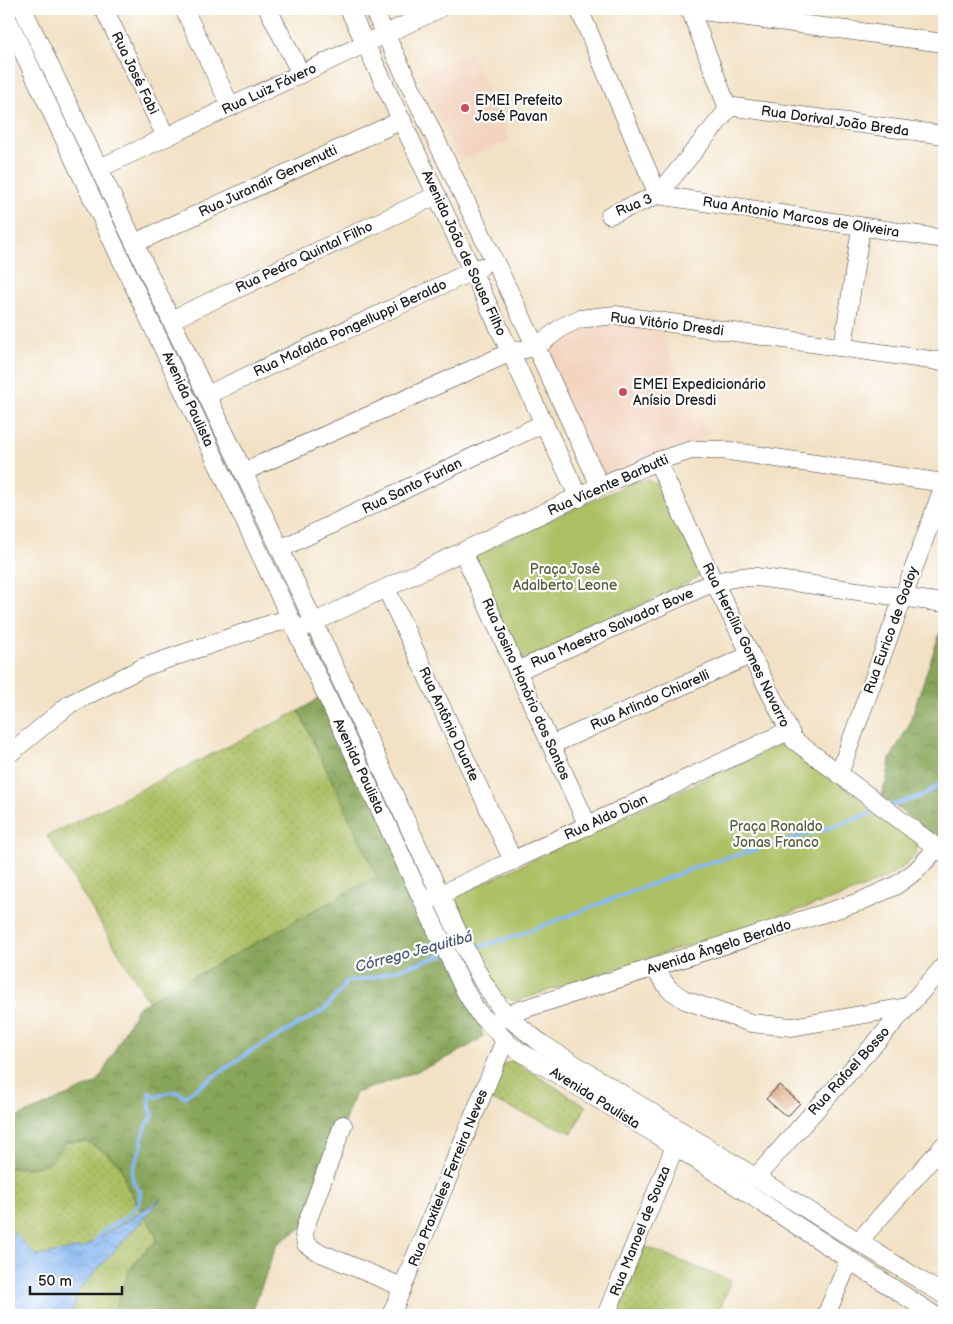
<svg xmlns="http://www.w3.org/2000/svg" width="953" height="1324" viewBox="0 0 953 1324" font-family="'Balsamiq Sans',sans-serif">
	<defs>
		<pattern id="grass-dots" width="8" height="8" patternUnits="userSpaceOnUse" patternTransform="scale(1.25)"><rect width="8" height="8" fill="#abc064"/><path d="M2 2h.1M6 6h.1" fill="none" stroke="#93a456" stroke-width="1.8" stroke-linecap="round"/></pattern>
		<pattern id="forest-crowns" width="20" height="18" patternUnits="userSpaceOnUse" patternTransform="scale(1.25)"><rect width="20" height="18" fill="#88a65a"/><path d="M2 6a3 3 0 1 1 6 0M12 15a3 3 0 1 1 6 0" fill="none" stroke="#6e864a"/></pattern>
		<pattern id="water-waves" width="16" height="10" patternUnits="userSpaceOnUse" patternTransform="scale(1.25)"><rect width="16" height="10" fill="#87b7f2"/><path d="M0 5q4-4 8 0t8 0" fill="none" stroke="#749dcf"/></pattern>
		<pattern id="building-back-hatch" width="6" height="6" patternUnits="userSpaceOnUse" patternTransform="scale(1.25)"><rect width="6" height="6" fill="#dfa371"/><path d="M-1 5l2 2M0 0l6 6M5-1l2 2" fill="none" stroke="#b4845c"/></pattern>
	</defs>
	<rect width="100%" height="100%" fill="#fff"/>
	<filter id="ink" filterUnits="userSpaceOnUse"><feTurbulence type="fractalNoise" baseFrequency=".02" numOctaves="2"/><feDisplacementMap in="SourceGraphic" scale="10" xChannelSelector="R" yChannelSelector="G"/><feConvolveMatrix kernelMatrix="1 2 1 2 8 2 1 2 1" color-interpolation-filters="sRGB"/></filter>
	<filter id="wash" filterUnits="userSpaceOnUse"><feTurbulence type="fractalNoise" baseFrequency=".0096" numOctaves="4" result="noise"/><feDisplacementMap in="SourceGraphic" scale="20" xChannelSelector="R" yChannelSelector="G"/><feGaussianBlur stdDeviation="1.12" result="paint"/><feColorMatrix in="noise" values="0 0 0 0 0 0 0 0 0 0 0 0 0 0 0 0 0 1.4 0 .05"/><feComposite in="paint" operator="in"/></filter>
	<g filter="url(#wash)">
		<rect width="100%" height="100%" fill="#f2e1c4"/>
		<g fill="#f3d4bf">
			<path d="M470,52L510,141L459,161L420,74Z"/>
			<path d="M579,322L656,323L707,435L690,447L602,483L538,349Z"/>
		</g>
		<g fill="url(#grass-dots)" stroke="#646e40">
			<path d="M299,711L378,876L149,1002L47,836Z"/>
			<path d="M512,1060L586,1106L572,1133L486,1098L503,1065Z"/>
			<path d="M86,1141L105,1152L120,1165L128,1188L155,1233L157,1241L144,1252L129,1271L113,1315H9V1168H29L66,1142Z"/>
			<path d="M644,1246L731,1281L718,1315H622L617,1313Z"/>
		</g>
		<g fill="url(#forest-crowns)" stroke="#52613b">
			<path d="M944,621V843L881,796L887,779L890,759L908,727Z"/>
			<path d="M325,694L477,1011L483,1037C444,1064 399,1078 355,1093L306,1225L277,1244L251,1315H239L227,1308L223,1315H113L129,1271L144,1252L157,1241L155,1233L128,1188L120,1165L105,1152L86,1141L66,1142L49,1164L29,1168H9V1121L98,1082L137,1008L377,876L299,711Z"/>
		</g>
		<g fill="#abc064" stroke="#646e40">
			<path d="M647,479L662,486L700,571L697,578L532,657L526,659L519,657L474,561L476,557L481,552L633,482Z"/>
			<path d="M784,742L788,744L916,841C918,848 917,854 912,859C897,876 860,889 839,897L516,1001L499,996L453,906L460,894Z"/>
		</g>
		<path fill="url(#water-waves)" stroke="#526a87" d="M161,1199L79,1290L71,1315H9V1227L32,1252L39,1256L85,1247Z"/>
		<g fill="none" stroke-linecap="round" stroke-linejoin="round">
			<g stroke="#87b7f2" stroke-width="4">
				<path d="M891,806L924,795L944,781"/>
				<path d="M470,949L513,937L699,866L819,831L878,811"/>
				<path d="M94,1244C100,1229 116,1225 128,1215C132,1212 134,1207 139,1204L140,1192C125,1173 135,1167 141,1148C142,1142 142,1135 145,1129C147,1124 151,1120 153,1115L150,1107L149,1093L156,1097L167,1093L179,1092L184,1097L248,1053L324,1010L341,990L346,982L375,977L444,955"/>
			</g>
		</g>
		<g id="blocks">
			<path fill="url(#building-back-hatch)" d="M779,1085L800,1103L787,1117L766,1099Z"/>
		</g>
	</g>
	<g filter="url(#ink)">
		<use href="#blocks" fill-opacity="0" stroke="#3c3a35" stroke-width="1"/>
		<g fill="none" stroke-linecap="round" stroke-linejoin="round">
			<defs>
				<g id="minor">
					<path d="M23,9L280,549L466,950L483,982L505,1015L542,1044L944,1295"/>
					<path d="M104,9L166,137"/>
					<path d="M184,9L231,107"/>
					<path d="M268,9L301,74"/>
					<path d="M349,9L579,498"/>
					<path d="M373,9L536,347L600,486"/>
					<path d="M579,9L658,195"/>
					<path d="M687,9L944,43"/>
					<path d="M9,22C163,343 312,667 464,989L477,1011L511,1046L675,1146L934,1315"/>
					<path d="M727,106L944,135"/>
					<path d="M100,168L439,9"/>
					<path d="M658,195L944,239"/>
					<path d="M610,215L658,195L726,112L727,106L690,9"/>
					<path d="M135,243L402,120"/>
					<path d="M171,320L437,195"/>
					<path d="M843,347L861,227"/>
					<path d="M207,395L481,267"/>
					<path d="M657,461L714,582L794,740L944,853"/>
					<path d="M243,472L511,352L536,347L562,327L579,319L615,315L944,362"/>
					<path d="M280,549L544,423"/>
					<path d="M463,552L588,826"/>
					<path d="M386,588L513,861"/>
					<path d="M304,627L600,486L657,461L692,450H722L944,483"/>
					<path d="M517,671L714,582L739,577H756L944,603"/>
					<path d="M551,745L750,655"/>
					<path d="M9,754L70,704L144,667L261,627L289,619"/>
					<path d="M839,774L944,485"/>
					<path d="M431,899L788,731"/>
					<path d="M654,968L669,989L685,1000L751,1023L792,1027L906,1007"/>
					<path d="M499,1021L505,1015L859,902L895,886L916,871L937,848"/>
					<path d="M343,1125L306,1225L304,1235L306,1244L316,1251L402,1287"/>
					<path d="M755,1178L944,966"/>
					<path d="M859,1241L944,1145"/>
					<path d="M391,1315L505,1040"/>
					<path d="M606,1315L675,1146"/>
					<path d="M826,1315L849,1261"/>
				</g>
			</defs>
			<use href="#minor" stroke="#3c3a35" stroke-width="19"/>
			<use href="#minor" stroke="#fff" stroke-width="18"/>
		</g>
	</g>
	<g fill="#d1495b" stroke="#fff" stroke-width="2">
		<circle cx="465" cy="108" r="5"/>
		<circle cx="623" cy="392" r="5"/>
	</g>
	<g text-anchor="middle" dominant-baseline="central" stroke-width="4.5" stroke-linejoin="round" paint-order="stroke">
		<g font-size="14" fill="#1c1c1c" stroke="#fff">
			<text transform="translate(135 73) rotate(64)">Rua José Fabi</text>
			<text transform="translate(269 89) rotate(-25)">Rua Luiz Fávero</text>
			<text transform="translate(835 121) rotate(8)">Rua Dorival João Breda</text>
			<text transform="translate(268 181) rotate(-25)">Rua Jurandir Gervenutti</text>
			<text transform="translate(634 205) rotate(-22)">Rua 3</text>
			<text transform="translate(801 217) rotate(9)">Rua Antonio Marcos de Oliveira</text>
			<text transform="translate(464 253) rotate(65)">Avenida João de Sousa Filho</text>
			<text transform="translate(304 257) rotate(-25)">Rua Pedro Quintal Filho</text>
			<text transform="translate(667 324) rotate(7)">Rua Vitório Dresdi</text>
			<text transform="translate(350 328) rotate(-25)">Rua Mafalda Pongelluppi Beraldo</text>
			<text transform="translate(188 399) rotate(65)">Avenida Paulista</text>
			<text transform="translate(608 485) rotate(-24)">Rua Vicente Barbutti</text>
			<text transform="translate(412 486) rotate(-26)">Rua Santo Furlan</text>
			<text transform="translate(612 628) rotate(-24)">Rua Maestro Salvador Bove</text>
			<text transform="translate(891 630) rotate(-70)">Rua Eurico de Godoy</text>
			<text transform="translate(746 645) rotate(64)">Rua Hercília Gomes Navarro</text>
			<text transform="translate(526 689) rotate(66)">Rua Josino Honório dos Santos</text>
			<text transform="translate(650 700) rotate(-24)">Rua Arlindo Chiarelli</text>
			<text transform="translate(449 724) rotate(65)">Rua Antônio Duarte</text>
			<text transform="translate(359 766) rotate(65)">Avenida Paulista</text>
			<text transform="translate(606 817) rotate(-25)">Rua Aldo Dian</text>
			<text transform="translate(719 947) rotate(-18)">Avenida Ângelo Beraldo</text>
			<text transform="translate(849 1071) rotate(-48)">Rua Rafael Bosso</text>
			<text transform="translate(595 1098) rotate(32)">Avenida Paulista</text>
			<text transform="translate(448 1178) rotate(-68)">Rua Praxiteles Ferreira Neves</text>
			<text transform="translate(640 1231) rotate(-68)">Rua Manoel de Souza</text>
		</g>
		<g font-size="14" fill="#1c1c1c" stroke="#fff" text-anchor="start">
			<text x="475" y="100">EMEI Prefeito<tspan x="475" dy="16">José Pavan</tspan></text>
			<text x="633" y="384">EMEI Expedicionário<tspan x="633" dy="16">Anísio Dresdi</tspan></text>
		</g>
		<g font-size="14" fill="#555e39" stroke="#fff">
			<text x="565" y="569">Praça José<tspan x="565" dy="16">Adalberto Leone</tspan></text>
			<text x="776" y="826">Praça Ronaldo<tspan x="776" dy="16">Jonas Franco</tspan></text>
		</g>
		<g font-size="15" font-style="italic" fill="#475a72" stroke="#fff">
			<text transform="translate(414 952) rotate(-15)">Córrego Jequitibá</text>
		</g>
	</g>
	<rect width="953" height="1324" fill="none" stroke="#fff" stroke-width="30"/>
	<path d="M30 1286v8h92v-8" fill="none" stroke="#1c1c1c" stroke-width="2.5"/>
	<text x="38" y="1286" font-size="15" fill="#1c1c1c" stroke="#ffffff" stroke-width="4" paint-order="stroke">50 m</text>
</svg>
